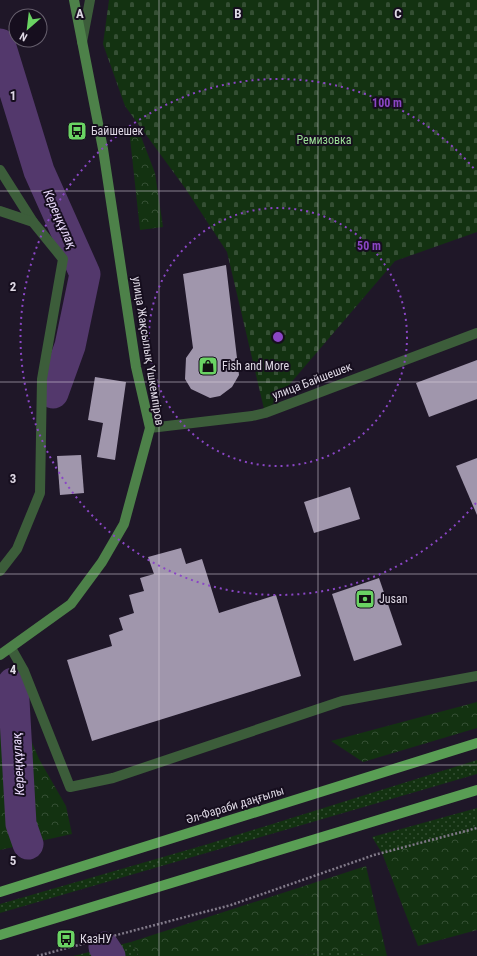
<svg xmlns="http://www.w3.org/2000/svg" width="477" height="956" viewBox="0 0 477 956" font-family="'Roboto Condensed',sans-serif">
	<defs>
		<pattern id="grass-dots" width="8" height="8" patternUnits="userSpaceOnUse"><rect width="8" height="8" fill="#133211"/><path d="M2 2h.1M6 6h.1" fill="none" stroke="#354f34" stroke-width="1.8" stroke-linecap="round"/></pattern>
		<pattern id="forest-crowns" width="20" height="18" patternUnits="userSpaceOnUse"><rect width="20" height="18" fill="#133211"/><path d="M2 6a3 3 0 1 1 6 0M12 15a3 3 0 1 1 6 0" fill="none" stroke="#354f34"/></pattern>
		<pattern id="cemetery-stones" width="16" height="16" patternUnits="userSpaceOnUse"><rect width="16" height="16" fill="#133211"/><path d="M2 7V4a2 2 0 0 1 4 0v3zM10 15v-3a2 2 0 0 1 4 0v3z" fill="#354f34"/></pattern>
	</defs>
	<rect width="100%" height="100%" fill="#1f1728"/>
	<g fill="url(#grass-dots)">
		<path d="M477,760V774L0,913V904L208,844Z"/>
		<path d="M477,808V826L382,853L372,837Z"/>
		<path d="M131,942L139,956H73Z"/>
		<path d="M319,952H356L371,956H299Z"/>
	</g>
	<g fill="url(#forest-crowns)">
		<path d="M129,129L140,134L155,173L163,227L140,230Z"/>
		<path d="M3,674L39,759L66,806L72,834L0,850V687Z"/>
		<path d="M477,702V728L363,762L331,741Z"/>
		<path d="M477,826V930L418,946L382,853Z"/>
		<path d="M366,866L387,956H371L356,952H319L299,956H139L131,942Z"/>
	</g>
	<path fill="url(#cemetery-stones)" d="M109,0H477V232L395,261L265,413L227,252L185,188L125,106L103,44Z"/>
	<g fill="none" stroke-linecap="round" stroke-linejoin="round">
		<g stroke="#53386c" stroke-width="31">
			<path d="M0,44L39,171L85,274L70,346L53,393"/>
			<path d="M13,683L21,824L28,844"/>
			<path d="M104,947L110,956"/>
		</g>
	</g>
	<g fill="#a096ac">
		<path d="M226,265L239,375L232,387L220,396L210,398L191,389L185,379L186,358L193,348L183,274Z"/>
		<path d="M477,360V399L429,417L416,383Z"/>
		<path d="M95,377L126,382L115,460L97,457L103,423L88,420Z"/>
		<path d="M81,455L84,493L60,495L57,456Z"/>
		<path d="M477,458V515L456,466Z"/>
		<path d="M350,487L360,519L314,533L304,502Z"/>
		<path d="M181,548L186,564L202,559L219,613L276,595L301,676L92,741L67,660L112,646L109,635L123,630L119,618L134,613L129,595L144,591L140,578L154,574L148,557Z"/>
		<path d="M379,578L402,645L354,661L332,594Z"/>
	</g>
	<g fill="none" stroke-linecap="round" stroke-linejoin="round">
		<path stroke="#817a89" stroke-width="2.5" stroke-dasharray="2 2" stroke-linecap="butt" d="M37,956L231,905L374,855L477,828"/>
		<g stroke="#3c5d3a" stroke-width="10">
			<path d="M0,170L33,222"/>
			<path d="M0,211L33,222L63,259L42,379L40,493L17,549L0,571"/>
			<path d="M11,648L24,671L70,787L113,778L342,701L477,676"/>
		</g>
		<g stroke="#3c5d3a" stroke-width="10">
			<path d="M82,42L90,0"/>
			<path d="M150,428L252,416L265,413L477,333"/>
		</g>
		<path stroke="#4d8149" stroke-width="10" d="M0,655L71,604L102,562L124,524L150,428L136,367L103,149L74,0"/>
		<g stroke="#599e54" stroke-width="10">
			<path d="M0,892L477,743"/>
			<path d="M0,935L477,790"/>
		</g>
	</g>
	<path fill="none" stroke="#ded8e4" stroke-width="1" stroke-opacity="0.55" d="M159,0V956M318,0V956M0,191H477M0,382H477M0,574H477M0,765H477"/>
	<g fill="none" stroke="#8a46c5" stroke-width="2" stroke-dasharray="2 4">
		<circle cx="278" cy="337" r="129"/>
		<path d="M476 503A258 258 0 1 1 476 171"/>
	</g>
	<defs>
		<symbol id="bus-square" viewBox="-11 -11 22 22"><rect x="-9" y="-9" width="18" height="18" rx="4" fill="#6ad363" stroke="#160e1e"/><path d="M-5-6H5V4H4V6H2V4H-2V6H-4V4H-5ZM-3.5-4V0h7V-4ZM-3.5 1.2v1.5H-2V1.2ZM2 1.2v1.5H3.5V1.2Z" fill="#111"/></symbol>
		<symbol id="shop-square" viewBox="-11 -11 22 22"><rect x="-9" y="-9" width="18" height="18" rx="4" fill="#6ad363" stroke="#160e1e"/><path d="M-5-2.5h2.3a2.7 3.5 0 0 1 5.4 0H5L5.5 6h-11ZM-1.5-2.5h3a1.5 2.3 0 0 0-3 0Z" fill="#111"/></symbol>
		<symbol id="bank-square" viewBox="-11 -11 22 22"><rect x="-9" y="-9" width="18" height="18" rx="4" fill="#6ad363" stroke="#160e1e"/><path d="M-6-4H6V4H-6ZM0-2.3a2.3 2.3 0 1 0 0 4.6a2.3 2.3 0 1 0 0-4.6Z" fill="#111"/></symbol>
	</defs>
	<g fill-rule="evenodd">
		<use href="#bus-square" x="66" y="120" width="22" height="22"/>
		<use href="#shop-square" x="197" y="355" width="22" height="22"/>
		<use href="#bank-square" x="354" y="588" width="22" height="22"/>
		<use href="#bus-square" x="55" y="928" width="22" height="22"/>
	</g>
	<g text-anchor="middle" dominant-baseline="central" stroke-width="4" stroke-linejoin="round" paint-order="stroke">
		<g font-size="12" fill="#ded8e4" stroke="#160e1e" text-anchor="start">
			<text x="91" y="131">Байшешек</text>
			<text x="222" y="366">Fish and More</text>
			<text x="379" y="599">Jusan</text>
			<text x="80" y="939">КазНУ</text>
		</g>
		<g font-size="12" fill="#9add95" stroke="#160e1e">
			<text x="324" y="140">Ремизовка</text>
		</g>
		<g font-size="12" fill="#ded8e4" stroke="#160e1e">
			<text transform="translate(148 351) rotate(81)">улица Жақсылық Үшкемпіров</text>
			<text transform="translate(312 381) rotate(-21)">улица Байшешек</text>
			<text transform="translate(235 805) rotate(-17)">Әл-Фараби даңғылы</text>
		</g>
		<g font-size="13" font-style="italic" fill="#eadafc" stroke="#160e1e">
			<text transform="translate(60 219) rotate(66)">Кереңқұлақ</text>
			<text transform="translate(18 764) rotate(-93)">Кереңқұлақ</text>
		</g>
	</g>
	<g font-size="13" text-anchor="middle" font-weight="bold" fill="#ded8e4" stroke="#160e1e" stroke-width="4" stroke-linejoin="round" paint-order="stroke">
		<text x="80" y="18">A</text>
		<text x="238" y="18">B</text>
		<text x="398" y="18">C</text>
		<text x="13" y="100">1</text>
		<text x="13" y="291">2</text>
		<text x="13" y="483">3</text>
		<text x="13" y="674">4</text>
		<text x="13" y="865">5</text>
	</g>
	<circle cx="278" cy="337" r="6" fill="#8a46c5" stroke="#160e1e" stroke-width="2"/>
	<g font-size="12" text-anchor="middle" font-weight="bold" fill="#8a46c5" stroke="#160e1e" stroke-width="4" stroke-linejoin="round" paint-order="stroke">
		<text x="387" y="107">100 m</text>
		<text x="369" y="250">50 m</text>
	</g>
	<g transform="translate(28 28) rotate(208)"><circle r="19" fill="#160e1e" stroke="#665f6d"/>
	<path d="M0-3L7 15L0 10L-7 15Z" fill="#6ad363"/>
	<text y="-6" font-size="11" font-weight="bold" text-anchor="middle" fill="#ded8e4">N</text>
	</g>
</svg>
